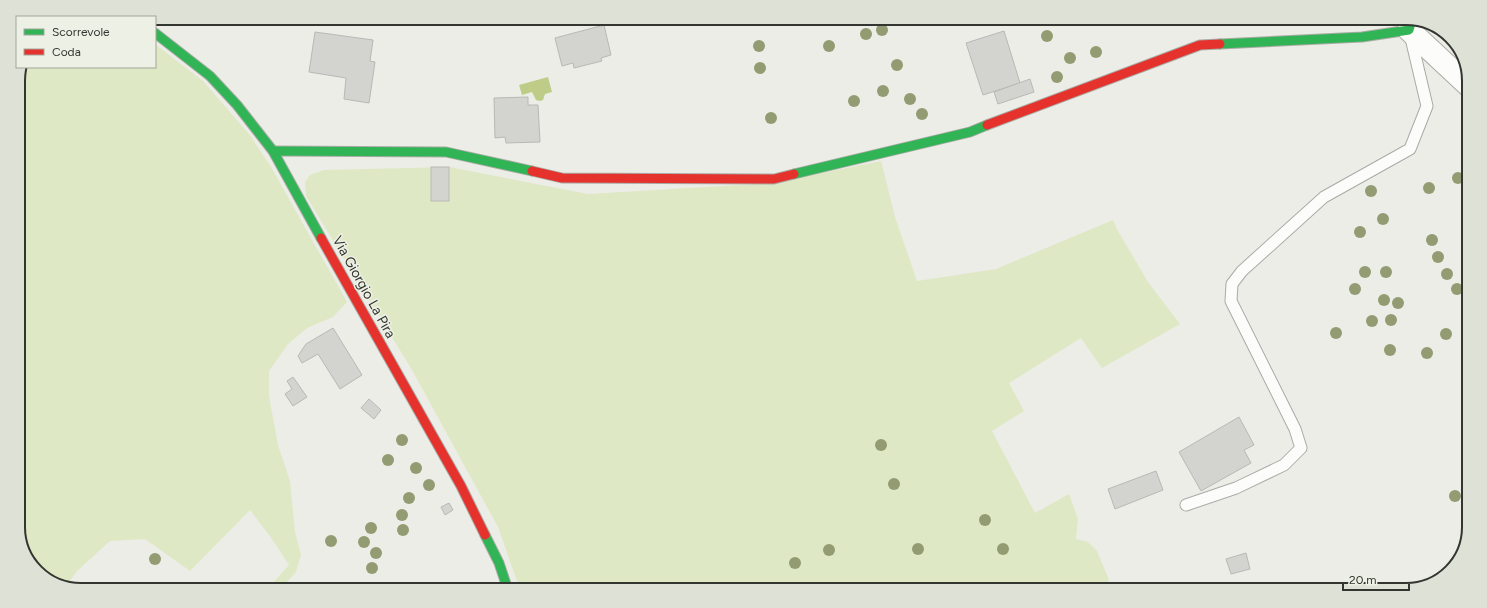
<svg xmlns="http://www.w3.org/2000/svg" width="1487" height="608" viewBox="0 0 1487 608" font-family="Figtree,sans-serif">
	<rect width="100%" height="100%" fill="#ecede7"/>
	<g fill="#dfe8c4">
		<path d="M155,44L203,81L249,134L271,167L347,302L333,317L307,328L288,344L269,371V396L278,445L290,481L295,532L301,555L296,572L283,586H270L289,565L272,539L250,510L190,571L145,539L110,541L77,571L67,585H57L31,565L18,532V77L23,67H155Z"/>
		<path d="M881,161L895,217L917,281L996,269L1113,220L1118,231L1148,282L1180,324L1102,368L1081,338L1009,383L1024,411L992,431L1035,513L1069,494L1078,519L1076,539L1088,542L1097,551L1109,580L1104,589L519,587L498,527L412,370L306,196L305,182L310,175L324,170L449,167L588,194L773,183Z"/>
	</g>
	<path fill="#bdcd87" d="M548,77L552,92L545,94L543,100L540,101L536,100L532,92L522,95L519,85Z"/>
	<g fill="#d3d4cf" stroke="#b8b9b5">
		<path d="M604,25L611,55L601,58L602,61L574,68L573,63L562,66L555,38Z"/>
		<path d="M1004,31L1020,83L983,95L966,43Z"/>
		<path d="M315,32L373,40L370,61L375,62L369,103L344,99L346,78L309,72Z"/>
		<path d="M1030,79L1034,92L998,104L994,92Z"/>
		<path d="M528,97V105H538L540,142L506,143L505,137L495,138L494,98Z"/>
		<rect x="431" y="167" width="18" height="34"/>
		<path d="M333,328L362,375L340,389L318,354L302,363L298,356L306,344Z"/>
		<path d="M293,377L307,397L293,406L285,394L292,389L287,381Z"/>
		<path d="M369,399L381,410L374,419L361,408Z"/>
		<path d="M1239,417L1254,445L1244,450L1251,463L1201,491L1179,452Z"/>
		<path d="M1156,471L1163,490L1115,509L1108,489Z"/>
		<path d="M449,503L453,510L445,515L441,507Z"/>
		<path d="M1246,553L1250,569L1231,574L1226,559Z"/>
	</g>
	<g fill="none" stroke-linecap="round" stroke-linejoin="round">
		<defs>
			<path id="lane" d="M1186,505L1236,488L1284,465L1301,448L1295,429L1231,301L1232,284L1242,271L1324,197L1410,149L1427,106L1410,34"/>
			<path id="street" d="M1409,30L1469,86"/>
			<g id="fast">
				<path d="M155,33L210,76L237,105L273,151L321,238"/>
				<path d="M1220,44L1362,37L1409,30L1411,23"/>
				<path d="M273,151L446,152L532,171"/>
				<path d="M794,174L970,132L987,125"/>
				<path d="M485,535L499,563L507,587"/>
			</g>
			<g id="jam">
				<path d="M987,125L1200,45L1220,44"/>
				<path d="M532,171L562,178L774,179L794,174"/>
				<path d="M321,238L461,486L485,535"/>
			</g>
		</defs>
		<use href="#lane" stroke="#aaaba6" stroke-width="13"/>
		<use href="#street" stroke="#aaaba6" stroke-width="24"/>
		<use href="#fast" stroke="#aaaba6" stroke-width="11"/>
		<use href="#jam" stroke="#aaaba6" stroke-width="11"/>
		<use href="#lane" stroke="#fcfcfb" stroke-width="11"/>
		<use href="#street" stroke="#fcfcfb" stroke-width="22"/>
		<use href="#fast" stroke="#30b455" stroke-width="9"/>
		<use href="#jam" stroke="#e5322d" stroke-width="9"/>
	</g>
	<g fill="#939b72">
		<circle cx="882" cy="30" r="6"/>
		<circle cx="866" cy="34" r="6"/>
		<circle cx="1047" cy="36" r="6"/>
		<circle cx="759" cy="46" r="6"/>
		<circle cx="829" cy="46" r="6"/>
		<circle cx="1096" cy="52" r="6"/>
		<circle cx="1070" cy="58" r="6"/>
		<circle cx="897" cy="65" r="6"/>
		<circle cx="760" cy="68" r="6"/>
		<circle cx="1057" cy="77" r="6"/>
		<circle cx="883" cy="91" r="6"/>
		<circle cx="910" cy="99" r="6"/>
		<circle cx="854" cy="101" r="6"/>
		<circle cx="922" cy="114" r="6"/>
		<circle cx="771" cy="118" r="6"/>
		<circle cx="1458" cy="178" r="6"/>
		<circle cx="1429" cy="188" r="6"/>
		<circle cx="1371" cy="191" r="6"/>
		<circle cx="1383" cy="219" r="6"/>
		<circle cx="1360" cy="232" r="6"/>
		<circle cx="1432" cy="240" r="6"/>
		<circle cx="1438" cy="257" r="6"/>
		<circle cx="1365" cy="272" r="6"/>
		<circle cx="1386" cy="272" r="6"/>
		<circle cx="1447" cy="274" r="6"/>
		<circle cx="1355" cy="289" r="6"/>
		<circle cx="1457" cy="289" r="6"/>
		<circle cx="1384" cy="300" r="6"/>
		<circle cx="1398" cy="303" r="6"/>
		<circle cx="1391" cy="320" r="6"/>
		<circle cx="1372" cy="321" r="6"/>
		<circle cx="1336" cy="333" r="6"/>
		<circle cx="1446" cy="334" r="6"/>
		<circle cx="1390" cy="350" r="6"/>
		<circle cx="1427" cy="353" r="6"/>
		<circle cx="402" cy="440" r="6"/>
		<circle cx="881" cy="445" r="6"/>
		<circle cx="388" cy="460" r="6"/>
		<circle cx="416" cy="468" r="6"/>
		<circle cx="894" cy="484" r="6"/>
		<circle cx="429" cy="485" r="6"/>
		<circle cx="1455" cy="496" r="6"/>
		<circle cx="409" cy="498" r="6"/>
		<circle cx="402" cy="515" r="6"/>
		<circle cx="985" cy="520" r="6"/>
		<circle cx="371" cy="528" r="6"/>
		<circle cx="403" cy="530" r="6"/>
		<circle cx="331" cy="541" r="6"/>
		<circle cx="364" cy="542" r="6"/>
		<circle cx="918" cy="549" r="6"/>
		<circle cx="1003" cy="549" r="6"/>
		<circle cx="829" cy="550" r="6"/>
		<circle cx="376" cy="553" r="6"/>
		<circle cx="155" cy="559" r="6"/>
		<circle cx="795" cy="563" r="6"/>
		<circle cx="372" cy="568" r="6"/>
	</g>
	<g text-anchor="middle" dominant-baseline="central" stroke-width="3" stroke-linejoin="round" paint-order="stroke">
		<g font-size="14" fill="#333530" stroke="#edf0e4">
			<text transform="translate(364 287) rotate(61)">Via Giorgio La Pira</text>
		</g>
	</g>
	<path d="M0 0H1487V608H0ZM81 25H1406A56 56 0 0 1 1462 81V527A56 56 0 0 1 1406 583H81A56 56 0 0 1 25 527V81A56 56 0 0 1 81 25Z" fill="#dee1d6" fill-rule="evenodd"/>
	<path fill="none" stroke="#333530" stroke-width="2" d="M81 25H1406A56 56 0 0 1 1462 81V527A56 56 0 0 1 1406 583H81A56 56 0 0 1 25 527V81A56 56 0 0 1 81 25Z"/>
	<rect x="16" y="16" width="140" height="52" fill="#edf0e4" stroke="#a3a59c"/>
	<rect x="24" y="29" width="20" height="6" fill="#30b455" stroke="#a3a59c"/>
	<text x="52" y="36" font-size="12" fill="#333530">Scorrevole</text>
	<rect x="24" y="49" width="20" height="6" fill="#e5322d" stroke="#a3a59c"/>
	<text x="52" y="56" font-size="12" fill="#333530">Coda</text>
	<path d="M1343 584v6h66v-6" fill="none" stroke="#333530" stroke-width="2"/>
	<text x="1349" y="584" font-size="12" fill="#333530" stroke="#edf0e4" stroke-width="3" paint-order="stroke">20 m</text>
</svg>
